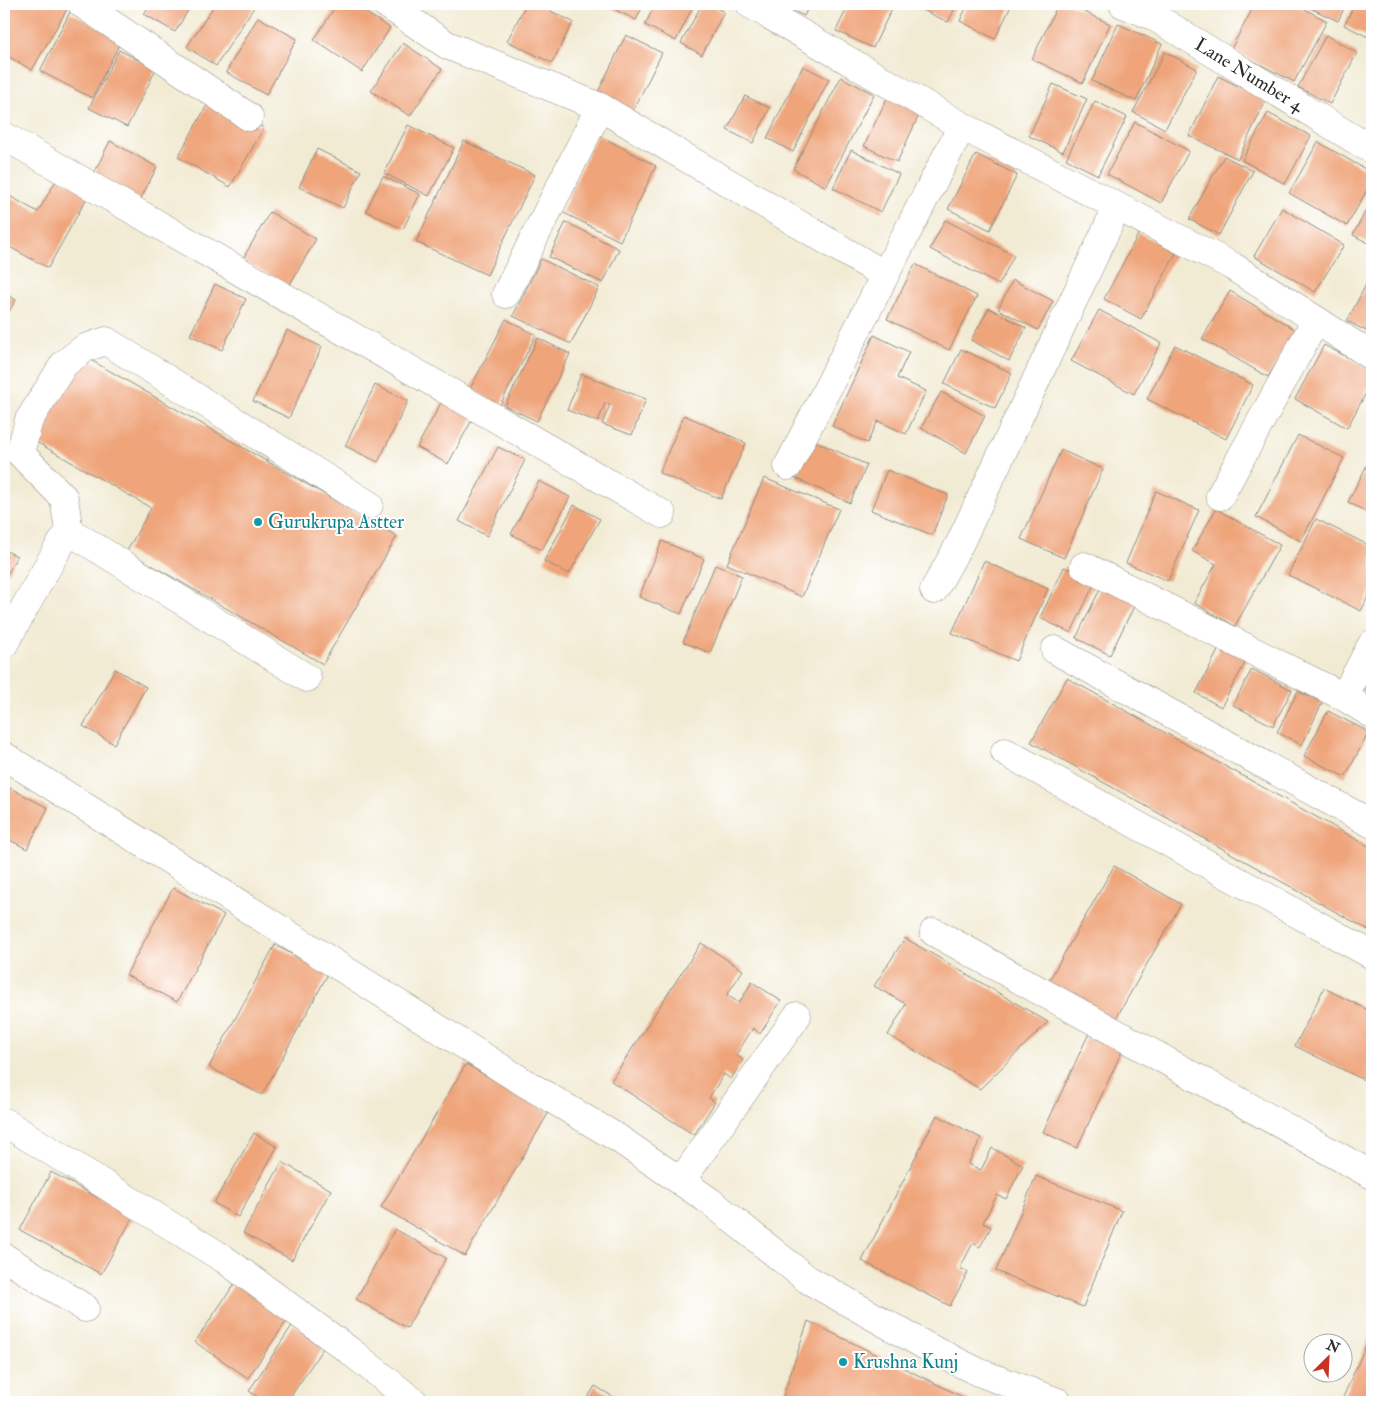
<svg xmlns="http://www.w3.org/2000/svg" width="1376" height="1406" viewBox="0 0 1376 1406" font-family="'IM FELL Double Pica',serif">
	<rect width="100%" height="100%" fill="#fff"/>
	<filter id="ink" filterUnits="userSpaceOnUse"><feTurbulence type="fractalNoise" baseFrequency=".02" numOctaves="2"/><feDisplacementMap in="SourceGraphic" scale="10" xChannelSelector="R" yChannelSelector="G"/><feConvolveMatrix kernelMatrix="1 2 1 2 8 2 1 2 1" color-interpolation-filters="sRGB"/></filter>
	<filter id="wash" filterUnits="userSpaceOnUse"><feTurbulence type="fractalNoise" baseFrequency=".0096" numOctaves="4" result="noise"/><feDisplacementMap in="SourceGraphic" scale="20" xChannelSelector="R" yChannelSelector="G"/><feGaussianBlur stdDeviation="1.12" result="paint"/><feColorMatrix in="noise" values="0 0 0 0 0 0 0 0 0 0 0 0 0 0 0 0 0 1.4 0 .05"/><feComposite in="paint" operator="in"/></filter>
	<g filter="url(#wash)">
		<rect width="100%" height="100%" fill="#f2ebd4"/>
		<g id="blocks">
			<g fill="#efa47a">
				<path d="M4,4H70L32,70L4,54Z"/>
				<path d="M150,4H192L175,32L144,14Z"/>
				<path d="M215,4H256L216,66L187,47Z"/>
				<path d="M337,4H352L390,28L362,72L314,40Z"/>
				<path d="M526,4H536L573,22L552,63L507,41Z"/>
				<path d="M603,4H644L636,20Z"/>
				<path d="M655,4H694L676,41L645,25Z"/>
				<path d="M702,4H708L724,12L702,55L681,43Z"/>
				<path d="M778,4H810L804,16Z"/>
				<path d="M849,4H894L873,48L836,31Z"/>
				<path d="M910,4H957L948,22Z"/>
				<path d="M968,4H1012L995,39L960,21Z"/>
				<path d="M1058,4H1068L1110,24L1083,83L1032,59Z"/>
				<path d="M1255,4H1295L1327,21L1294,82L1231,49Z"/>
				<path d="M1307,4H1346L1338,21L1306,6Z"/>
				<path d="M1355,4H1372V39L1344,25Z"/>
				<path d="M70,12L122,39L92,98L40,71Z"/>
				<path d="M258,17L297,39L266,95L226,72Z"/>
				<path d="M1118,24L1162,44L1136,101L1092,81Z"/>
				<path d="M626,35L662,53L633,111L597,94Z"/>
				<path d="M1326,35L1357,53L1330,104L1298,87Z"/>
				<path d="M403,43L442,69L410,116L371,91Z"/>
				<path d="M119,50L156,69L127,127L89,108Z"/>
				<path d="M1165,52L1197,69L1165,129L1133,112Z"/>
				<path d="M803,66L829,79L793,152L767,138Z"/>
				<path d="M1218,76L1266,100L1238,159L1189,136Z"/>
				<path d="M841,77L874,94L826,187L793,169Z"/>
				<path d="M1053,84L1087,99L1063,152L1029,136Z"/>
				<path d="M889,94L922,109L897,162L864,146Z"/>
				<path d="M745,96L770,108L753,143L727,130Z"/>
				<path d="M211,98L264,128L230,187L178,157Z"/>
				<path d="M1095,101L1127,117L1098,175L1066,159Z"/>
				<path d="M1268,113L1311,136L1285,184L1242,160Z"/>
				<path d="M1135,122L1189,151L1161,203L1107,174Z"/>
				<path d="M408,125L454,148L429,196L384,173Z"/>
				<path d="M597,134L656,166L620,241L562,212Z"/>
				<path d="M110,141L157,167L138,204L92,177Z"/>
				<path d="M464,141L535,175L487,275L416,242Z"/>
				<path d="M1318,142L1372,173V181L1347,226L1289,193Z"/>
				<path d="M317,149L361,171L343,208L299,187Z"/>
				<path d="M851,150L899,174L881,212L833,188Z"/>
				<path d="M976,154L1017,175L990,230L948,209Z"/>
				<path d="M1224,156L1253,171L1219,235L1189,219Z"/>
				<path d="M383,176L420,194L403,229L366,211Z"/>
				<path d="M58,177L89,194L48,268L4,244V193L38,212Z"/>
				<path d="M1372,199V245L1353,235Z"/>
				<path d="M1282,208L1344,245L1315,292L1254,256Z"/>
				<path d="M270,212L316,239L289,286L242,260Z"/>
				<path d="M945,220L1014,255L999,285L930,249Z"/>
				<path d="M566,222L619,249L603,283L549,257Z"/>
				<path d="M1139,233L1176,253L1141,319L1104,299Z"/>
				<path d="M541,259L599,287L571,344L513,316Z"/>
				<path d="M915,264L977,296L949,350L887,319Z"/>
				<path d="M1372,273V334L1347,321Z"/>
				<path d="M1013,280L1053,301L1038,330L998,309Z"/>
				<path d="M215,284L246,299L222,350L190,335Z"/>
				<path d="M1230,291L1296,330L1268,377L1202,339Z"/>
				<path d="M4,292L16,300L4,320Z"/>
				<path d="M989,308L1026,328L1009,361L971,340Z"/>
				<path d="M1099,310L1161,343L1134,394L1071,361Z"/>
				<path d="M506,319L536,335L500,405L470,389Z"/>
				<path d="M287,330L322,347L289,418L253,401Z"/>
				<path d="M874,335L909,352L897,378L926,391L906,434L878,421L867,443L832,426Z"/>
				<path d="M538,338L570,354L537,421L505,406Z"/>
				<path d="M1175,345L1253,385L1226,439L1147,399Z"/>
				<path d="M1324,345L1372,370V382L1347,428L1295,399Z"/>
				<path d="M961,349L1012,373L995,408L944,384Z"/>
				<path d="M82,355L397,536L323,664L127,551L151,508L33,440Z"/>
				<path d="M581,374L646,399L632,435L602,424L610,405L605,403L598,422L567,410Z"/>
				<path d="M375,385L408,401L378,462L345,446Z"/>
				<path d="M941,392L985,416L966,453L921,428Z"/>
				<path d="M442,401L473,418L448,464L417,447Z"/>
				<path d="M684,415L746,443L721,499L659,473Z"/>
				<path d="M1298,435L1344,458L1301,541L1256,517Z"/>
				<path d="M813,440L867,465L850,503L795,478Z"/>
				<path d="M498,447L525,460L487,536L459,521Z"/>
				<path d="M1061,450L1103,469L1064,558L1021,539Z"/>
				<path d="M1372,455V515L1348,502Z"/>
				<path d="M887,470L948,495L932,535L871,510Z"/>
				<path d="M764,478L839,509L802,597L727,564Z"/>
				<path d="M539,481L570,497L542,550L511,534Z"/>
				<path d="M1156,491L1199,510L1168,581L1126,563Z"/>
				<path d="M574,505L600,519L569,574L544,561Z"/>
				<path d="M1216,509L1280,545L1235,626L1194,603L1216,564L1192,551Z"/>
				<path d="M1316,519L1372,547V589L1361,611L1288,575Z"/>
				<path d="M662,541L704,559L681,614L639,597Z"/>
				<path d="M4,550L17,556L4,581Z"/>
				<path d="M984,561L1048,589L1016,661L952,633Z"/>
				<path d="M715,565L742,576L710,653L683,642Z"/>
				<path d="M1064,567L1095,582L1071,633L1040,618Z"/>
				<path d="M1103,583L1137,600L1110,655L1076,638Z"/>
				<path d="M1224,639L1250,654L1221,707L1196,693Z"/>
				<path d="M1372,667V694L1361,688Z"/>
				<path d="M115,669L146,687L114,744L83,726Z"/>
				<path d="M1252,669L1292,690L1273,726L1233,705Z"/>
				<path d="M1067,678L1372,848V932L1031,742Z"/>
				<path d="M1298,691L1322,703L1302,745L1277,732Z"/>
				<path d="M1328,711L1369,732L1345,777L1304,756Z"/>
				<path d="M10,788L48,808L27,849L4,837V800Z"/>
				<path d="M1114,866L1181,904L1114,1022L1047,984Z"/>
				<path d="M173,888L224,915L177,1002L126,975Z"/>
				<path d="M905,938L1048,1022L980,1089L888,1035L906,1004L874,986Z"/>
				<path d="M701,943L743,970L727,995L739,1003L752,982L781,1001L760,1034L753,1028L736,1055L743,1060L731,1079L724,1074L709,1098L715,1102L694,1135L611,1081Z"/>
				<path d="M275,945L328,974L262,1095L209,1067Z"/>
				<path d="M1324,988L1372,1012V1084L1295,1046Z"/>
				<path d="M1090,1031L1124,1047L1077,1148L1043,1132Z"/>
				<path d="M466,1064L549,1112L465,1256L381,1207Z"/>
				<path d="M937,1115L981,1138L968,1164L981,1170L992,1148L1023,1165L1006,1199L997,1195L983,1223L991,1227L980,1247L973,1243L960,1268L968,1272L950,1306L862,1261Z"/>
				<path d="M254,1133L277,1147L238,1217L214,1203Z"/>
				<path d="M282,1162L331,1190L292,1260L243,1233Z"/>
				<path d="M51,1172L133,1217L101,1274L20,1230Z"/>
				<path d="M1036,1176L1122,1211L1083,1307L996,1271Z"/>
				<path d="M395,1229L446,1258L407,1328L356,1299Z"/>
				<path d="M237,1280L290,1316L248,1378L195,1342Z"/>
				<path d="M808,1321L973,1402H781Z"/>
				<path d="M293,1324L325,1345L287,1402H266L249,1391Z"/>
				<path d="M1370,1336L1372,1337V1402H1341Z"/>
				<path d="M595,1386L622,1402H585Z"/>
			</g>
		</g>
	</g>
	<g filter="url(#ink)">
		<use href="#blocks" fill-opacity="0" stroke="#8e8b80" stroke-width="1"/>
		<g fill="none" stroke-linecap="round" stroke-linejoin="round">
			<defs>
				<g id="minor">
					<path d="M82,4L249,117"/>
					<path d="M386,4L447,45L600,107L885,275"/>
					<path d="M750,4L962,126L1232,266L1372,356"/>
					<path id="s1" d="M1123,4L1153,16L1372,150"/>
					<path d="M4,136L662,514"/>
					<path d="M506,294L600,107"/>
					<path d="M788,466L885,275L962,126"/>
					<path d="M1220,496L1316,320"/>
					<path d="M69,531L64,498L20,453L29,420L64,364L85,348L106,341L369,505"/>
					<path d="M1084,566L1344,697L1372,714"/>
					<path d="M934,590L960,543L1117,207"/>
					<path d="M4,644L57,550L69,531L307,678"/>
					<path d="M1055,650L1372,824"/>
					<path d="M1344,697L1372,644"/>
					<path d="M1005,752L1372,955"/>
					<path d="M4,756L525,1083L619,1139L711,1202L807,1279L924,1345L978,1372L1058,1402"/>
					<path d="M934,932L1372,1175"/>
					<path d="M4,1122L224,1259L350,1351L414,1402"/>
					<path d="M681,1181L797,1016"/>
					<path d="M4,1257L85,1308"/>
				</g>
			</defs>
			<use href="#minor" stroke="#8e8b80" stroke-width="29"/>
			<use href="#minor" stroke="#fff" stroke-width="28"/>
		</g>
	</g>
	<g fill="#0f9aa8" stroke="#fff" stroke-width="2">
		<circle cx="258" cy="522" r="5"/>
		<circle cx="843" cy="1362" r="5"/>
	</g>
	<g text-anchor="middle" dominant-baseline="central" stroke-width="4" stroke-linejoin="round" paint-order="stroke">
		<g font-size="19" fill="#2b2b2b" stroke="#fff">
			<text stroke="none"><textPath href="#s1" startOffset="145">Lane Number 4</textPath></text>
		</g>
		<g font-size="19" fill="#0d838f" stroke="#fff" text-anchor="start">
			<text x="268" y="522">Gurukrupa Astter</text>
			<text x="853" y="1362">Krushna Kunj</text>
		</g>
	</g>
	<rect width="1376" height="1406" fill="none" stroke="#fff" stroke-width="20"/>
	<g transform="translate(1328 1358) rotate(24)"><circle r="24" fill="#ffffff" stroke="#aaaaaa"/>
	<path d="M0-4L9 19L0 12L-9 19Z" fill="#c8321e"/>
	<text y="-8" font-size="14" font-weight="bold" text-anchor="middle" fill="#2b2b2b">N</text>
	</g>
</svg>
